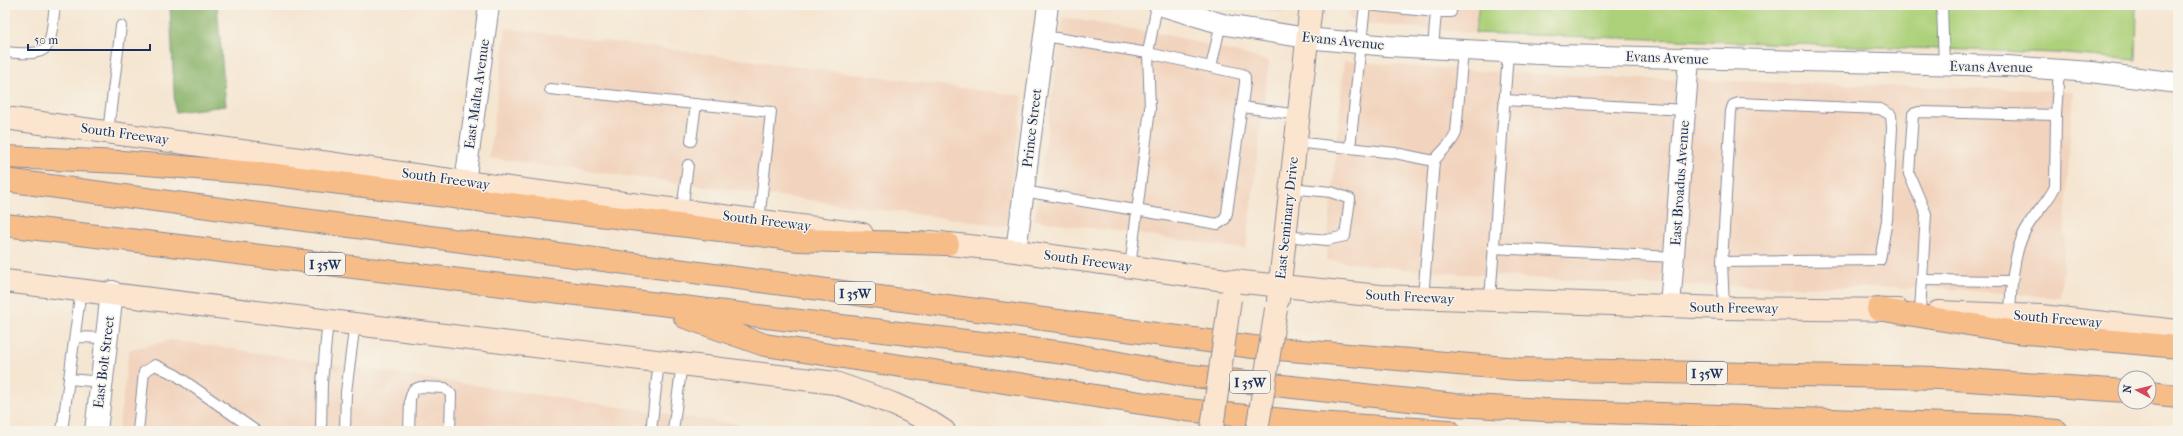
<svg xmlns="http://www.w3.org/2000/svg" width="2183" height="436" viewBox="0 0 2183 436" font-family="'IM FELL French Canon',serif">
	<rect width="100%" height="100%" fill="#f7f3e8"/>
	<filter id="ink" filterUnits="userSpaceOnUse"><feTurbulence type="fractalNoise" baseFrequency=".025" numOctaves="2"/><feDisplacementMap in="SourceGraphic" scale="8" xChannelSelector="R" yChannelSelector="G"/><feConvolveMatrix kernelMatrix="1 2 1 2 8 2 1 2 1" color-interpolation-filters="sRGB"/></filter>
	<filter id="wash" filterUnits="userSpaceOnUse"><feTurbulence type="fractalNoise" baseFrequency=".012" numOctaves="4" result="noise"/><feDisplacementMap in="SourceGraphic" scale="16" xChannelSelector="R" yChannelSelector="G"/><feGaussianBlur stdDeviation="0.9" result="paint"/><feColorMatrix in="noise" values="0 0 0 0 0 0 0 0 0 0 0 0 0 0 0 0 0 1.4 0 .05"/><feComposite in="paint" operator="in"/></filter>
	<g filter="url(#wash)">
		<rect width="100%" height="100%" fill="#f5e6d2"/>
		<g fill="#f2d4be">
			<path d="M1244,5H1285L1283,13Z"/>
			<path d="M1349,5H1479L1475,33L1357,23L1348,18Z"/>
			<path d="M1063,17L1172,36L1269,61L1246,249L1035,220Z"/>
			<path d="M506,28L1023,96L1006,226L489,158Z"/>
			<path d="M1344,61L1493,72L1619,78L2073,91L2061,298L1940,288L1646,285L1433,272L1326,260Z"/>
			<path d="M171,340L781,431H118L129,350Z"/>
		</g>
		<path fill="#add17a" stroke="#64806c" d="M1479,5H2137L2136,60L2055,53L1475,33Z"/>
		<path fill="#8ab36a" stroke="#527164" d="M170,5H217L226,106L175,112Z"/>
	</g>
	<g filter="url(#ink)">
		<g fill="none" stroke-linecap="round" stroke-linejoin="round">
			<defs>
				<g id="service">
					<path d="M1367,5L1436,12L1433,48"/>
					<path d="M1942,5L1944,66"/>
					<path d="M1436,12H1451V5"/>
					<path d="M5,52C54,57 49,50 55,5"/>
					<path d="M1211,67L1221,23"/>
					<path d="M550,89L771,112L759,221"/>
					<path d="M1504,100L1685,110"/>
					<path d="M1242,107L1298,115"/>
					<path d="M108,132L121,26"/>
					<path d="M691,141L696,104"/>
					<path d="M1295,142L1395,153L1434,161"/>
					<path d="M1350,148L1365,5"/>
					<path d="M1023,191L1218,224L1225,219L1227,213L1245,83V77L1242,74L1148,53L1044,36"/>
					<path d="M682,210L688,165"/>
					<path d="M1285,236L1327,240L1345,236L1350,199L1331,192L1290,188"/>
					<path d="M1493,248L1674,257"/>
					<path d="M1722,262L1880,260L1887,220L1892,128L1891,115L1880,109L1739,103L1733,105L1731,111L1722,262L1724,308"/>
					<path d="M1130,267L1150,109L1148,53L1157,5"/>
					<path d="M1922,280L2011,281"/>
					<path d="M1423,298L1434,161C1442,150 1452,144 1456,133L1463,50"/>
					<path d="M1490,300L1508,53"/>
					<path d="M1920,311L1926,214L1909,174L1913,114L1919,112L2056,115L2059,69"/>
					<path d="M2010,314C2011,288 2013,257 2024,233C2032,216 2047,204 2055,187L2056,115"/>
					<path d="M75,337L107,338"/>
					<path d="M69,379L102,382"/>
					<path d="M62,431L81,289"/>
					<path d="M138,431L144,372L155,365L176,375L256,431"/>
					<path d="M321,431L322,383L328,319"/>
					<path d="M345,431L346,392L355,322"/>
					<path d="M409,431L410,399L413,390L420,387L445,388L451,394L450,431"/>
					<path d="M651,431L659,361"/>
					<path d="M673,431L682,363"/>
				</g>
				<g id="minor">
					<path d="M1159,5L1226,25L1307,38L1388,46L1559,55L2007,66L2091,72L2178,83"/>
					<path d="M465,182L489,5"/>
					<path d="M1016,251L1048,5"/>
					<path d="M1670,307L1689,59"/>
				</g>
				<path id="tertiary" d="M96,431L112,292"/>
				<g id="secondary">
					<path d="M5,118L465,182L862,234"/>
					<path d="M930,242L1016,251L1233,281L1380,296L1724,308L1898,310"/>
					<path d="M5,281L835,383C873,396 910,408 944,431"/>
					<path d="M1278,300L1311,5"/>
					<path d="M1938,312L2041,316L2178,331"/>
				</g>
				<g id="motorway">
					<path d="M5,157L122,162L268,174L799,240L948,244"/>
					<path d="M5,180L1253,347L1518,369L1940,378L2125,391"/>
					<path d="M5,225L1065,353L1184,375L1455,405L1544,410L2007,426L2057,431"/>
					<path d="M1878,309L2016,332L2178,347"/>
					<path d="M685,317L765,345L1186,410L1315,423L1449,431"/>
					<path d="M2149,393L2178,396"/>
				</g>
			</defs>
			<use href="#service" stroke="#888a98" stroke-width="12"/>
			<use href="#minor" stroke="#888a98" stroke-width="22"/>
			<use href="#tertiary" stroke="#888a98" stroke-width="24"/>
			<use href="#secondary" stroke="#888a98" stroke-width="24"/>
			<use href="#motorway" stroke="#888a98" stroke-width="24"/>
			<use href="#service" stroke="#fff" stroke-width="10"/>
			<use href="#minor" stroke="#fff" stroke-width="20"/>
			<use href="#tertiary" stroke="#fff" stroke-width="22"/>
			<use href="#secondary" stroke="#fce5cf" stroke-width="22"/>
			<use href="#motorway" stroke="#f7bd88" stroke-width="22"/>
			<defs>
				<g id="secondary-bridge">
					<path d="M1212,428L1230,299"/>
					<path d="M1257,431L1276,309"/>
				</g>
			</defs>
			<use href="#secondary-bridge" stroke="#888a98" stroke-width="24" stroke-linecap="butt"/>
			<use href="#secondary-bridge" stroke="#fce5cf" stroke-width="22"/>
		</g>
	</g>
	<g text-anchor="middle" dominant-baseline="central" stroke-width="3" stroke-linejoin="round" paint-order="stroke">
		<g fill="#f7f3e8" stroke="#5d6a87" stroke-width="1">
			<rect x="305" y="253" width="40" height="22" rx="3"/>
			<rect x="835" y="282" width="40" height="22" rx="3"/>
			<rect x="1687" y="362" width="40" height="22" rx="3"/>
			<rect x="1230" y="371" width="40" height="22" rx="3"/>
		</g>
		<g font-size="13" font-weight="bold" fill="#1b2f5e">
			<text x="325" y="264">I 35W</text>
			<text x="855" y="293">I 35W</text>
			<text x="1707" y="373">I 35W</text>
			<text x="1250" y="382">I 35W</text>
		</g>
		<g font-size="14" fill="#1b2f5e" stroke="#f7f3e8">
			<text transform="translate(1343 41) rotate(6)">Evans Avenue</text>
			<text transform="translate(1667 58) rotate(2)">Evans Avenue</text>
			<text transform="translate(1991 67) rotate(1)">Evans Avenue</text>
			<text transform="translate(477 94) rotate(-82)">East Malta Avenue</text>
			<text transform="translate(1032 128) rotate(-83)">Prince Street</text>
			<text transform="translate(125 134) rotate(8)">South Freeway</text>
			<text transform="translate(446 179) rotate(8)">South Freeway</text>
			<text transform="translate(1680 183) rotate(-86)">East Broadus Avenue</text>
			<text transform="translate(1287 218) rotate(-84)">East Seminary Drive</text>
			<text transform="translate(767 221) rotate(7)">South Freeway</text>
			<text transform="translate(1088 261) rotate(8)">South Freeway</text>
			<text transform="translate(1410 297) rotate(3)">South Freeway</text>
			<text transform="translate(1734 308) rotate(1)">South Freeway</text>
			<text transform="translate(2058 319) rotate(5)">South Freeway</text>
			<text transform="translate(104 362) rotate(-83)">East Bolt Street</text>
		</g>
	</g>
	<rect width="2183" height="436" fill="none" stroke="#f7f3e8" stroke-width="20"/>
	<g transform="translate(2137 390) rotate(277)"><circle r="19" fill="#f7f3e8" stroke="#9fa5b1"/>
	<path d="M0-3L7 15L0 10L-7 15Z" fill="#d1495b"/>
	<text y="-6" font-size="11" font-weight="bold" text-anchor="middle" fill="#1b2f5e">N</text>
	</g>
	<path d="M28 44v6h122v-6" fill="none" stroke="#1b2f5e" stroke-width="2"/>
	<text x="34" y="44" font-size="12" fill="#1b2f5e" stroke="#f7f3e8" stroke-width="3" paint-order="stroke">50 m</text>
</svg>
